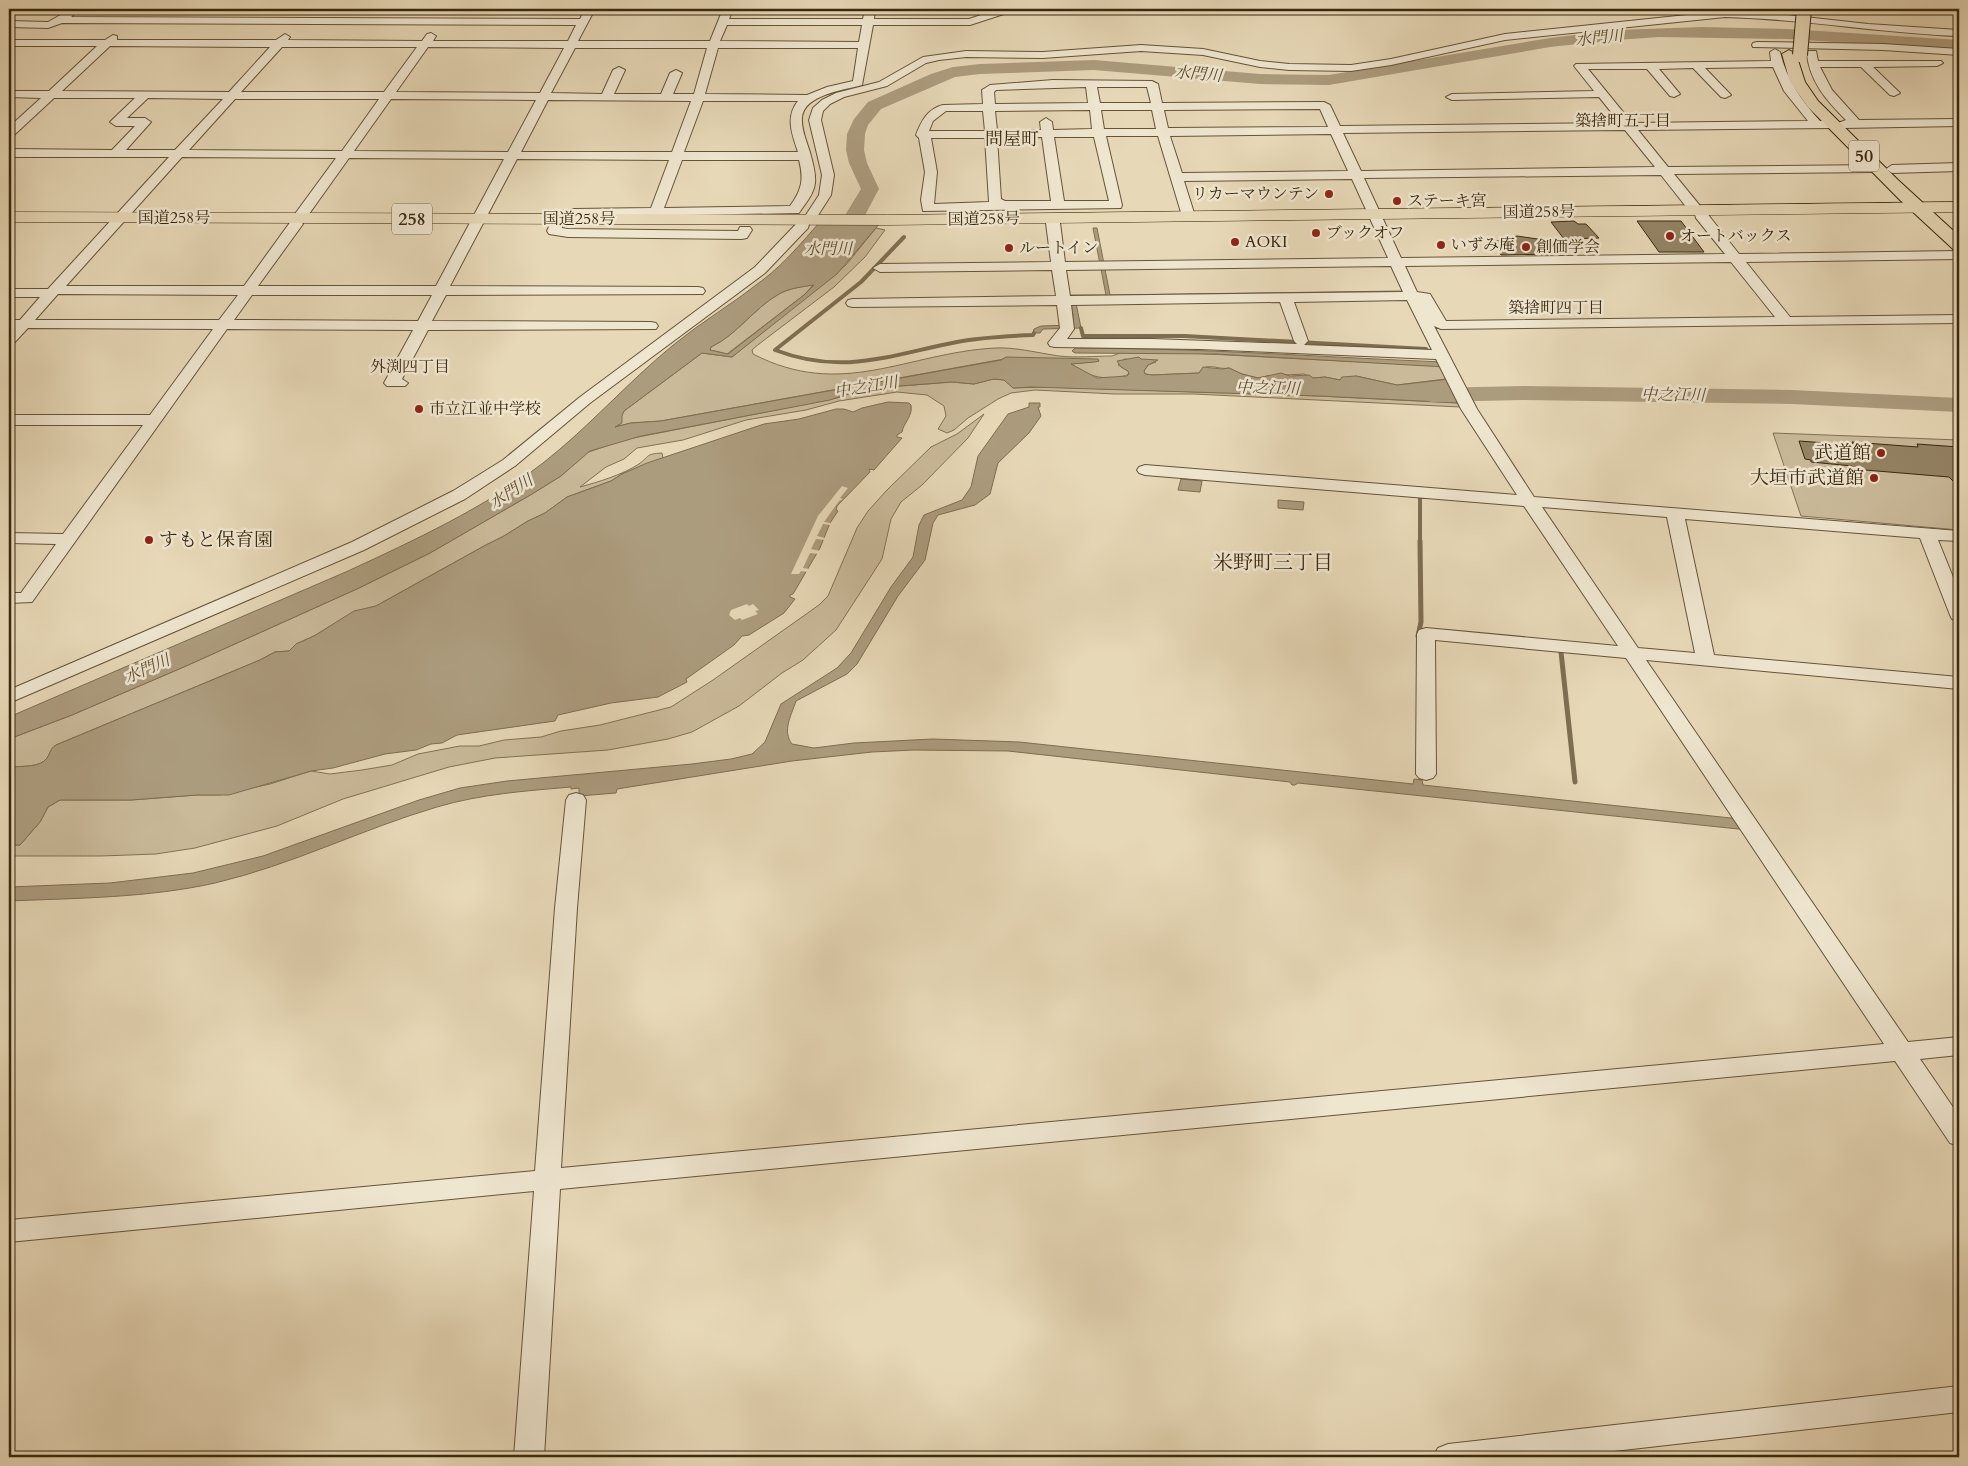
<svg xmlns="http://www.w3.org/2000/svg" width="1968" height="1466" viewBox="0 0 1968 1466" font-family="Cardo,'Noto Serif JP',serif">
	<rect width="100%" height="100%" fill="#e7d8b7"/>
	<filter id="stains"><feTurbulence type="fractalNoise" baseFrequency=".004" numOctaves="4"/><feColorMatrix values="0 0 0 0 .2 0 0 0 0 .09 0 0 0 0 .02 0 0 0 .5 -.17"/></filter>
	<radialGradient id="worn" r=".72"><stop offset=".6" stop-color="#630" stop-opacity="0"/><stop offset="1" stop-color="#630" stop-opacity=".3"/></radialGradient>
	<g fill="#caba9a" stroke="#827154">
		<path d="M876,228L885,230L865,257L834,287L759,344L752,350L753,354C842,400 906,353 995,348C1016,347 1038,353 1059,356C1076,358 1095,356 1112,356L1120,353L1169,352L1440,366L1446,379L1397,385L1356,376L1340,380L1325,377L1313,378L1304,374L1267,376L1258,378L1242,374L1229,368C1220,370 1212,364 1203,368L1199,373L1152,375L1145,374L1144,371L1148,365L1156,362L1124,359L1118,365L1128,371L1129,374C1111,383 1085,376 1071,364L1099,361L1004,359L661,421L631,423L614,427L624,411L702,353L732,357L846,265Z"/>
		<path d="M814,284L804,295L727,354L710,350L711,347C737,335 754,308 779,294C789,288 803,287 814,284Z"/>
		<path d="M993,379L1004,380L1014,388L1048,387L1319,396L1457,403L1460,407L1194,394H1115L1035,390L1011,393L998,399L968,418L954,430L947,433L938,429L946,416L944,406L927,395L897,392L839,401L806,410L746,420L683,440L637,448L624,459L606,467L580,487C598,482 622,475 639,464C650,456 645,454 662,453L663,458L622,474L611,481L567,497L545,513L528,521L504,536L484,546L376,606L354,612L314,636L296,644L289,651L275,652L260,660L56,745C50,749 51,752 47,758C41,768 19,766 9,767V739L72,715L186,666L359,588L430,553L532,494L561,476L586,453L623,440L837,398L851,393L900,386L952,382L974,384Z"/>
		<path d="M984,414L968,438L922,485L901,502L891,519L882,559L836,630L803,660L782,673L739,706L692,732L668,739L608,750L495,758L449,767L343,799L277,826L195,848L156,854L101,856H9V845H20L40,822L48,807L60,800H131L197,795H220L270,784L311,771L330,774L362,770L392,765L418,754L460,746H479L504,740L541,737L561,731L600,725L671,707L713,680L819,605L828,596L857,528L868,511L887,490L931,447L957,434Z"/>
		<path d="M1773,433L1959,440V530L1801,516Z"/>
	</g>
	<g fill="#ac9c7e" stroke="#7e6e51" fill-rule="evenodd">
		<path d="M819,223H880L837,274L732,357L702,353L624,411L622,416V423L615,427L631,423L661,421L1001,360L1006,357L1098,359L1099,361L1095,362L1071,364L1097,378L1127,376L1129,374L1128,371L1121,367L1117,361L1139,357L1141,359L1158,360L1148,365L1144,371L1145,374L1152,375L1199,373L1203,367L1222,369L1229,368L1242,374L1258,378L1281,373L1290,376L1309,375L1313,378L1325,377L1340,380L1342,377L1356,376L1397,385L1450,379L1462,403L1319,396L1031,387L1013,388L1004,380L994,379L974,384L952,382L900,386L851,393L830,400L641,436L590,451L561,476L532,494L430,553L359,588L186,666L72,715L9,739V717L348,571C415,540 484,508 543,463C589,427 627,383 672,346C701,322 734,303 764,279C785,263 802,242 819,223ZM814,285L804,295L728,354L710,350L711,347C737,335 754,308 779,294C789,288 802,287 814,285Z"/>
		<path d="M1093,228H1097L1110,295L1402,291L1400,294L1076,303L1081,328L1043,329L1040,333H1033L1034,329L1041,326L1072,325L1073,315L1069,295H1106Z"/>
		<path d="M1075,348C1198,348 1320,357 1443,362L1445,367L1216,354L1075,353L1072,351Z"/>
		<path d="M888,402L909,403L911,405C913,416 904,422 902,432L897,435V437L902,438L874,470L869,469L870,472L837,506L836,510L838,511L830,523L820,548L793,594L790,595V597L795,599L784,613L749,635L742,636L734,645L686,679L687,682L658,697L611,703L558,715L555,721L457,735L442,743L431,744L416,750L385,754L333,768L311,771L229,795H197L131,800H60L48,807L40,822L20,845H9V767C19,766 41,768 47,758C51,752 50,749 56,745L260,660L275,652L289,651L296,644L314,636L354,611L376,606L484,546L504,536L528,521L545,513L567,497L611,481L622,474L647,463L764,424L799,419L836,409H844L853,412L862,408Z"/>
		<path d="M1029,403H1040V407H1038L1041,416L1029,433L998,463L990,494L975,505L938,515L933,523L925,560L898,596L857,664L847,674L796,701C791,716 782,731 792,744L814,748L854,743L933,739L1019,742L1413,784L1414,779L1422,780L1423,785L1740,819L1748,830L1298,783L1295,785H1292L1290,782L1008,751L914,750L872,752L792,761L617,789L616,793L579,796V788L571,789V787C525,791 481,794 437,807C362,829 292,865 215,883C148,898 78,898 9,901V887L110,883L193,873L263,856L419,800L460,788L507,781L692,764L731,759L752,754L765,742L781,704L837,668L851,653L891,587L913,557L919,525L924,515L962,500L971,487L978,456L1008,414L1029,407Z"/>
		<path d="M1181,479L1202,481L1200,492L1178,490Z"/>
		<path d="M1278,500L1304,502L1303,510L1278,508Z"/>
	</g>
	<g fill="#e7d8b7">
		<path d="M842,486L848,488L840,498L843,499L839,501L824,522L831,523L830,525L823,524L817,536L825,538V540L816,539L811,549L821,551L819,554L810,553L803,568L810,569L808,572L801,571L799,574H791L818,516Z"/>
		<path d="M747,604L749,606L753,604L759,610L755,611L758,614L742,620L740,618L735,620L729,615L731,610Z"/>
	</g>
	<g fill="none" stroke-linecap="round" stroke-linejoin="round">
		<g stroke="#7e6e51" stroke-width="4">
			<path d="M904,237L861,282L775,350C843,376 890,355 957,342C982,337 1008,336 1033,335L1034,333"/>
			<path d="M1081,328L1083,336H1184L1426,349"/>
			<path d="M1420,542V497H1424"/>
		</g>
		<g stroke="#7e6e51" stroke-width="5">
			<path d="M1418,636L1421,622L1420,541"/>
			<path d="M1561,652L1575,782"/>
		</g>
		<g fill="#ac9c7e" fill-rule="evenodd">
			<path d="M1702,27L1788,29L1959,40V50L1788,39L1659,37L1616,40L1550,47L1329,85L1260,84L1094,70L980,74L955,77L881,109L868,125L865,134L864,150L867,163L879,189C869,206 856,238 840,249C835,252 831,252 825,250L822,246L833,235L861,189L849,163L846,150L847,134L854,119L868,102L931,74L953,67L980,64L1094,60L1260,74L1329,75L1550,38L1616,30Z"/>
			<path d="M1524,386L1792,390L1959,398V412L1792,404L1524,400L1432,402L1424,400L1421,395L1424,390L1432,388Z"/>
		</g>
	</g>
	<g fill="#948466" stroke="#3a280e">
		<path d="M1574,221L1578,224H1586L1599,238L1564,239L1551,222Z"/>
		<path d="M1637,221H1681L1704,252H1659Z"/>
		<path d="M1517,236L1551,241L1559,254L1501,255L1493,242Z"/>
		<path d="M1799,441L1853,445L1852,442L1918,447L1917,444L1959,447V487L1949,477L1853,469L1852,466L1811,462V460L1805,459Z"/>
	</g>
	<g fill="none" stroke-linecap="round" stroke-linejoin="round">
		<defs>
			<g id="minor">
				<path d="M71,9L76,12L71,17L580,19L585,9H595L578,41H710L723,9H733L729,19H863L865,9H875L874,19H969L999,9H1014L1013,11L970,25H873L862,85C844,90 803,95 802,118C801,131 808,144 811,156C813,164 816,174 815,183C814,194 805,204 799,213L574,217L566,218L561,222L562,228L568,229L738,231L740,227H750L752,230L747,238L742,239L568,237L549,234L547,231L551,222L554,221L552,219L555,212L574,209L651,208L669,160L517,159L450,286L698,287L703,288L705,291L703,294L446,295L432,321L651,322L656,323L658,326L656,329L428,330L402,379L408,383L405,386H387L384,383L413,330L227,329L32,602L9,603V593H21L56,544L9,543V533L63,534L143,425H9V415H150L213,329L28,328L14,343L9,344V331L12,328H9V320H20L40,297H9V289H48L169,157H9V149L112,150L135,126H116L110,122L135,98H54L13,136L9,137V127L41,98L9,97V91H49L97,46H9V40H105L113,35L117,36V40H276L285,34L290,37L288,40L422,41L427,34L431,33L436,36L433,41H568L576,25L62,23L48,28L9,27V21L48,22ZM727,25H862L859,42L720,41ZM110,46L270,47L229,92L62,91ZM282,47H417L384,92H241ZM428,47L564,48L540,93L396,92ZM575,48H707L694,94H673L682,73L676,70L670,73L661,94H614L625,70L619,67L613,70L602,94L551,93ZM718,48H858L853,81L827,87L807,95L705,94ZM148,98L223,99L175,150H126L151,122L145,118H127ZM235,99H379L342,151L189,150ZM391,99L536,100L508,152L354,151ZM548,100L691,101L672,152H521ZM703,101H798C785,117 792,134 798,152H684ZM182,157L336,158L292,218L294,220L291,221L244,286H66ZM349,158L504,159L436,286H258L303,224L301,221H304ZM682,160H799C804,179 802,190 790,206L664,208ZM58,294L238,295L219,320H35ZM252,295H432L418,321L234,320Z"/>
				<path d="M1725,11L1760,12L1868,24L1959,30V36C1881,33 1803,19 1725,17L1505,40L1391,65L1351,71L1289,70L1260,67L1203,55L1141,51L1043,58L966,57L939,60L926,63L887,86L844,97L830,104L823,111L821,120L834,175L831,195L813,223L809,224L808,228L765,273L590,403L515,466L465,499L364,550L9,703V690L352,542L453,491L503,460L580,397L755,267L798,222L802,221L819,195L822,175L809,120L813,108L822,100L836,93L879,82L923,57L966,51L1043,52L1141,45L1203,49L1260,61L1289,64L1351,65L1391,59L1505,34Z"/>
				<path d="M1757,42L1883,44L1959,49V55L1883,50L1753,47L1752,45L1753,43Z"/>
				<path d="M1775,49L1780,52C1787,80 1801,100 1820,121L1832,120L1838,123L1846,120C1827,101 1809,81 1807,53L1808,51H1816L1818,61H1941L1943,63L1937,66L1873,67L1900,93L1894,96L1890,95L1861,67H1820L1832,90L1859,120L1959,119V126L1843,128L1838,125L1832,128L1638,130L1668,167L1879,165L1881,168L1879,171L1875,172L1674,174L1701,207L1702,211L1706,212L1739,254L1959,251V259L1746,262L1790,317L1959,315V323L1441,329L1434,326L1477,409L1534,497L1959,531V541L1938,540L1959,592V621L1952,619L1950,615L1920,538L1685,519L1714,655L1959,677V689L1646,660L1908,1042L1959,1037V1055L1920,1059L1959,1116V1146L1950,1143L1895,1061L560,1189L544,1457H514L534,1191L9,1242V1220L535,1171L555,908L566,800L569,795L576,793L583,795L586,800L577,908L561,1168L1884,1044L1626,658L1435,640L1436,774L1433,778L1426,780L1419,778L1416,774L1417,634L1419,630L1426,628L1618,646L1524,506L1145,475L1139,473L1137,470L1139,467L1145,465L1517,495L1461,409L1436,359L1200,349L1055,347L1050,346L1048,343L1060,328L1057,305L853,307L848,306L846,303L848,300L853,299L1056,296L1052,270L880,272L873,268L880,264L1051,262L1046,223L1053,219L1060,223L1065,262L1388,258L1352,179L1184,181L1195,216L1188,220L1183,219L1158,136H1106L1122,205L1121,208L923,211L921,200L925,172L919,138L916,135C921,122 927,109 943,105L983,104L982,90L990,85L1053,80L1152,81L1158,84L1162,103L1324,102L1330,105L1340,126L1620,123L1599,97L1452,100L1446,97L1452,94L1594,91L1574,66L1576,64L1771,61L1770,52ZM1773,67L1784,91L1808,121L1632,123L1588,69H1647L1670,96L1674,97L1680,94L1659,69L1693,68L1721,97L1725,98L1731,95L1705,68ZM1086,87L1088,103L995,104L994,92L996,90ZM1097,87H1147L1151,103H1100ZM1320,109L1328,127L1168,128L1164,110ZM1090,110L1092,129L1053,130L1052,122L1046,118L1040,122L1041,130H997L995,111ZM1101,110H1152L1156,129H1104ZM946,111H983L985,131H929L933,121ZM1625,130L1655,167L1361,171L1343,133ZM1331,134L1348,171L1182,173L1170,136ZM1042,137L1051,201H1005L1001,199L997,138ZM1054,137H1094L1109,201H1064ZM931,138H985L989,202L934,204L937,172ZM1661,175L1691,213L1695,214L1696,218L1725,254L1401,258L1364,178ZM1731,262L1775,317L1446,321L1430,294L1417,292L1405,266ZM1391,266L1403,292L1070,296L1066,270ZM1407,300L1432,350L1304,345L1308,341L1294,302ZM1280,302L1294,341L1297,344L1152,339H1067L1074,329L1071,305ZM1542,507L1667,517L1695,653L1638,648Z"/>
				<path d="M1959,163V171L1892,173L1886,169L1892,165Z"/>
				<path d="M1959,1386V1412L1561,1457H1433L1438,1448L1448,1444Z"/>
			</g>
			<path id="major" d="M1789,50L1796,54L1805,82L1818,101L1898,180L1959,236V250L1953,249L1900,200L1808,107L1790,82L1782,54Z"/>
			<path id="highway" d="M1959,202V212L887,225L9,222V212L887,215Z"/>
		</defs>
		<use href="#minor" stroke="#655438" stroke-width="2"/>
		<use href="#major" stroke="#3a280e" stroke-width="2"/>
		<use href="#highway" stroke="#3a280e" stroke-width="1"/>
		<use href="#minor" fill="#efe6d0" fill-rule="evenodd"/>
		<use href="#major" fill="#e7d8b7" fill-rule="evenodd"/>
		<use href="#highway" fill="#e7d8b7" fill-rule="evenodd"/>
		<defs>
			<path id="major-bridge" d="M1800,55L1804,9"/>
		</defs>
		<use href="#major-bridge" stroke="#3a280e" stroke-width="16" stroke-linecap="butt"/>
		<use href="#major-bridge" stroke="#e7d8b7" stroke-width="14"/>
	</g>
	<g fill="#8f2418" stroke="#efe6d0" stroke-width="2">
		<circle cx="1329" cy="194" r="5"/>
		<circle cx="1397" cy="201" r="5"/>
		<circle cx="1316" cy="233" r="5"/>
		<circle cx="1670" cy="236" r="5"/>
		<circle cx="1235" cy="242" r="5"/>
		<circle cx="1441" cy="245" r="5"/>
		<circle cx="1526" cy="247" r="5"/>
		<circle cx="1009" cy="248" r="5"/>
		<circle cx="419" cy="409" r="5"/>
		<circle cx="1881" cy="453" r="5"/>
		<circle cx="1874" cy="478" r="5"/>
		<circle cx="149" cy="540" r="5"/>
	</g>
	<g text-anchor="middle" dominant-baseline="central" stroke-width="5" stroke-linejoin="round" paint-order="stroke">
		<g font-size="16" font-style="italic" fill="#5c4b30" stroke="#efe6d0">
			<text transform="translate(1599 38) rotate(-6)">水門川</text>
			<text transform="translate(1198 74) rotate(5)">水門川</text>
			<text x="828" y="249">水門川</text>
			<text transform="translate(866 387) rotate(-9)">中之江川</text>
			<text transform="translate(1268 388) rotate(2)">中之江川</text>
			<text transform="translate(1673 395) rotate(1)">中之江川</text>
			<text transform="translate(511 492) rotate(-33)">水門川</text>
			<text transform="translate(147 669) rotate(-24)">水門川</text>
		</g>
		<g font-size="16" fill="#3a280e" stroke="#efe6d0">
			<text x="1623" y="121">築捨町五丁目</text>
			<text x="1556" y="308">築捨町四丁目</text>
			<text x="410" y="367">外渕四丁目</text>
		</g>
		<g font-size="16" fill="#3a280e" stroke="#efe6d0" text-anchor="start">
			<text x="1319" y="194" text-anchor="end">リカーマウンテン</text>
			<text x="1407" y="201">ステーキ宮</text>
			<text x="1326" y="233">ブックオフ</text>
			<text x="1680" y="236">オートバックス</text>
			<text x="1245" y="242">AOKI</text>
			<text x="1451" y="245">いずみ庵</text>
			<text x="1536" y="247">創価学会</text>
			<text x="1019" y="248">ルートイン</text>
			<text x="429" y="409">市立江並中学校</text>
		</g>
		<g font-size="16" fill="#3a280e" stroke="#efe6d0">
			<text transform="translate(1539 212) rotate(-1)">国道258号</text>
			<text x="174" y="218">国道258号</text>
			<text x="579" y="219">国道258号</text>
			<text transform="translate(984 219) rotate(-1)">国道258号</text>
		</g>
		<g font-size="18" fill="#3a280e" stroke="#efe6d0">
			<text x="1012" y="139">問屋町</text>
		</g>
		<g fill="#efe6d0" stroke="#706148" stroke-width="1">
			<rect x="1849" y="140.5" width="30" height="31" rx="4"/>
			<rect x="392" y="203.5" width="40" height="31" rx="4"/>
		</g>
		<g font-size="18" font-weight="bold" fill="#3a280e">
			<text x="1864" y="156">50</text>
			<text x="412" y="219">258</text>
		</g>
		<g font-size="19" fill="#3a280e" stroke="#efe6d0" text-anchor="end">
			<text x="1871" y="453">武道館</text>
			<text x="1864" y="478">大垣市武道館</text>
			<text x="159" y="540" text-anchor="start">すもと保育園</text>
		</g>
		<g font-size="20" fill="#3a280e" stroke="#efe6d0">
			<text x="1273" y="562">米野町三丁目</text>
		</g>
	</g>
	<rect width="1968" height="1466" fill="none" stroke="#e7d8b7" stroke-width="30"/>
	<rect x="10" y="10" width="1948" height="1446" fill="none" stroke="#3a280e" stroke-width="2.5"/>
	<rect x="15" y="15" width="1938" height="1436" fill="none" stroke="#3a280e"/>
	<rect width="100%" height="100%" filter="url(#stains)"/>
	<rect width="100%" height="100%" fill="url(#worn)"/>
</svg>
